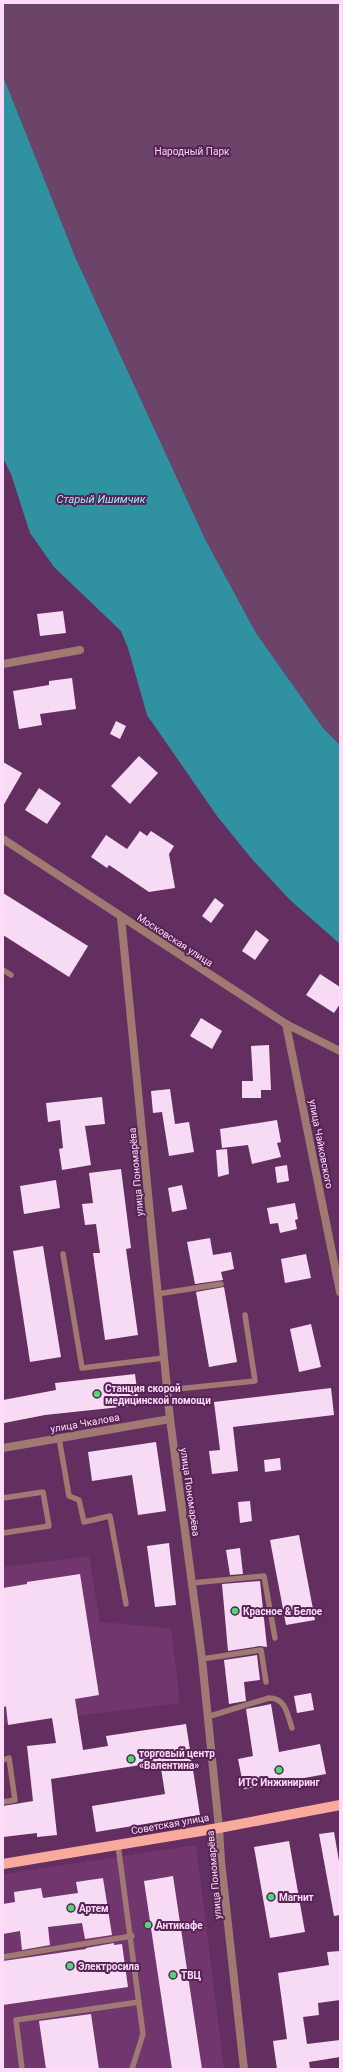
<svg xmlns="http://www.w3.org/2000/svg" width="343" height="2072" viewBox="0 0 343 2072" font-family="Roboto,sans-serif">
	<rect width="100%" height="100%" fill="#632e60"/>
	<g fill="#71366e">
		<path d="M89,1556L100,1622L171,1628L180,1703L3,1725V1567Z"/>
		<path d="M196,1845L224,2069H3V1874Z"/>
	</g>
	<path fill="#6c4369" d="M3,3H340V745L323,728L256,633L205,539L76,259L3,76Z"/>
	<path fill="#3092a1" d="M3,76L76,259L205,539L256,633L323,728L340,745V944L290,900L251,858L217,816L147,715L128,648L121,631L54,567L30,533L11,474L3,458Z"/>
	<g fill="#f7daf4">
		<path d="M63,611L66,633L40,636L37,614Z"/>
		<path d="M72,678L76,709L40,714L42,725L19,729L13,691L49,685V681Z"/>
		<path d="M116,721L126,726L120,739L110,734Z"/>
		<path d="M139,756L158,773L130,804L111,786Z"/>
		<path d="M3,762L22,773L3,806Z"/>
		<path d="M39,788L61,803L47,824L25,810Z"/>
		<path d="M140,831L147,836L151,831L174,846L169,854L175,888L149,892L109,865L107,868L91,857L106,835L127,849Z"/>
		<path d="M3,893L88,946L69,977L3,935Z"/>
		<path d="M215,898L224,905L211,923L202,916Z"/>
		<path d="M256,930L269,940L255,960L242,951Z"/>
		<path d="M320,974L340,987V1004L334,1013L306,995Z"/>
		<path d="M201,1018L222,1031L212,1049L190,1036Z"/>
		<path d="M269,1045L271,1090H261V1098H242V1081H253L251,1046Z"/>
		<path d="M170,1089L175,1124L189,1122L194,1152L169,1156L162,1112L153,1113L151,1091Z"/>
		<path d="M102,1097L105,1124L85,1126L91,1165L62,1170L59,1149L63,1148L60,1120L48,1122L46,1103Z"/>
		<path d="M277,1120L281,1142L277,1143L281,1157L252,1164L248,1145L222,1148L220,1129Z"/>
		<path d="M227,1149L229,1174L218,1177L216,1150Z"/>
		<path d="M287,1165L289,1181L277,1183L275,1167Z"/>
		<path d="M121,1169L131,1248L126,1249L138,1335L105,1340L93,1253H100L96,1224L85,1225L82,1204L93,1203L89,1173Z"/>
		<path d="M56,1180L60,1208L24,1214L20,1186Z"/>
		<path d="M182,1185L187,1209L172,1212L168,1188Z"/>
		<path d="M295,1203L298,1219L295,1220L297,1229L280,1233L278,1223L270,1224L267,1208Z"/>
		<path d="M210,1238L213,1255L231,1252L234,1269L221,1272L223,1280L195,1284L187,1242Z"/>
		<path d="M43,1246L61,1357L30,1362L13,1251Z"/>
		<path d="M306,1254L311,1278L285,1283L281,1259Z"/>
		<path d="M224,1287L237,1362L209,1367L196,1292Z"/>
		<path d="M311,1324L321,1367L299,1372L290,1329Z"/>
		<path d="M135,1374L139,1405L45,1415L4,1423L3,1400L56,1390L55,1383Z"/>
		<path d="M331,1388L334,1415L233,1427L238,1471L212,1474L209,1451L220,1450L214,1402Z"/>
		<path d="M156,1442L166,1511L138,1515L132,1475L92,1481L88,1452Z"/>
		<path d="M280,1458L281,1470L265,1472L264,1460Z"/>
		<path d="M250,1501L252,1521L240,1523L238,1502Z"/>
		<path d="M299,1535L315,1620L286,1625L270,1540Z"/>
		<path d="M169,1543L176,1605L155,1607L147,1546Z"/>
		<path d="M240,1548L243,1574L230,1575L226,1550Z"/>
		<path d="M80,1574L99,1695L75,1699L83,1750L108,1746L106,1736L186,1724L200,1815L96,1832L92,1806L165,1794L160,1762L51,1779L57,1835L37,1837V1833L3,1837V1806L33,1801L27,1746L56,1743L52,1718L8,1725L6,1706L3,1708V1588L27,1584V1582Z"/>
		<path d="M260,1581L267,1647L260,1646L228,1651L222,1584Z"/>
		<path d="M257,1655L260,1680L244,1682L246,1701L229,1704L224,1660Z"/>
		<path d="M311,1693L314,1710L297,1713L294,1696Z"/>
		<path d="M271,1704L279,1752L320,1744L326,1774L244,1789L238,1759L253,1756L246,1709Z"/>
		<path d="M334,1832L340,1867V1915L334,1916L319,1834Z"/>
		<path d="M289,1841L305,1932L270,1938L254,1847Z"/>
		<path d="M173,1876L202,2069H172L144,1881Z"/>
		<path d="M103,1878L112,1935L85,1939L82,1923L48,1927L50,1945L22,1950L20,1931L3,1934V1904L15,1902L14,1892L41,1888L43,1898L78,1893L76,1882Z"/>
		<path d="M114,1943V1945L122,1944L128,1987L3,2005V1961L86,1949V1948Z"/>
		<path d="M340,1951V2000L318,2003L319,2015L303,2017L307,2044L340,2040V2057L309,2062L310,2069H277L273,2041L287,2039L278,1973L329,1965L327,1952Z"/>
		<path d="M91,2014L99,2069H46L39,2021Z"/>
	</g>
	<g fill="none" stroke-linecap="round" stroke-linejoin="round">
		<g stroke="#a17973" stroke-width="5.5">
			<path d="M3,970L11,975"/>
			<path d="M63,1254L82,1368L164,1358"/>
			<path d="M157,1294L221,1284"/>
			<path d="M167,1390L255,1381L245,1315"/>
			<path d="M59,1438L69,1496L79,1500L84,1522L110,1516L126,1604"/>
			<path d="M3,1498L43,1492L49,1526L3,1533"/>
			<path d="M192,1583L264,1576L275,1638"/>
			<path d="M202,1659L261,1650L266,1682"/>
			<path d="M207,1717L269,1698C286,1698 287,1714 292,1728"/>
			<path d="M3,1760L9,1758L15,1800L3,1802"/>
			<path d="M118,1845L143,2034L132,2069"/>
			<path d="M3,1957L132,1936"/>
			<path d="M22,2069L16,2020L139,2002"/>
		</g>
		<g stroke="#a17973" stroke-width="8">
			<path d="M3,664L80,650"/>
			<path d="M3,839L286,1024L340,1051"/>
			<path d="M121,917L170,1419L202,1659L219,1828L221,1861L244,2069"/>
			<path d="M286,1024L340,1292"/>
			<path d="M3,1448L170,1419"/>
		</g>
		<path stroke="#faaa9d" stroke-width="10" d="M3,1864L219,1828L340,1805"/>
	</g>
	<g fill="#4fd675" stroke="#572354" stroke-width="1.5">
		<circle cx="97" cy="1394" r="4"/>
		<circle cx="235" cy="1611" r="4"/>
		<circle cx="131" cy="1759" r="4"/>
		<circle cx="279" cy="1770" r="4"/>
		<circle cx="271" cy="1897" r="4"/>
		<circle cx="71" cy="1908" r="4"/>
		<circle cx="148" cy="1925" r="4"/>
		<circle cx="70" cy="1966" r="4"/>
		<circle cx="173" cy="1975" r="4"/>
	</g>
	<g text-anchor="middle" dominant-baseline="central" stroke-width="4" stroke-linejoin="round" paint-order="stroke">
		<g font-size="10" fill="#f7d3f3" stroke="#572354">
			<text x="192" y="151">Народный Парк</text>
		</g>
		<g font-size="10" fill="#fcdcf8" stroke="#572354">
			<text transform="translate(175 940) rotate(33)">Московская улица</text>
			<text transform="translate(321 1144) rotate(79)">улица Чайковского</text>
			<text transform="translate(136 1172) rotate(-95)">улица Пономарёва</text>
			<text transform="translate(85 1423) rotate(-10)">улица Чкалова</text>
			<text transform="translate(190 1492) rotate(82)">улица Пономарёва</text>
			<text transform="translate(170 1824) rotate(-10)">Советская улица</text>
			<text transform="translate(214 1875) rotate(-95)">улица Пономарёва</text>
		</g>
		<g font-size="10" font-weight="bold" fill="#fcdcf8" stroke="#572354" text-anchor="start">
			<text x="105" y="1388">Станция скорой<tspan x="105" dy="12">медицинской помощи</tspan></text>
			<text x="243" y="1611">Красное &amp; Белое</text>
			<text x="139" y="1753">торговый центр<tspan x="139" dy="12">«Валентина»</tspan></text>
			<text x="279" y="1782" text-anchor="middle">ИТС Инжиниринг</text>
			<text x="279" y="1897">Магнит</text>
			<text x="79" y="1908">Артем</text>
			<text x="156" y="1925">Антикафе</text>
			<text x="78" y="1966">Электросила</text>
			<text x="181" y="1975">ТВЦ</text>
		</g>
		<g font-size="11" font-style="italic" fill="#94ebfa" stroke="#572354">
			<text x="101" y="499">Старый Ишимчик</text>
		</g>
	</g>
	<rect width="343" height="2072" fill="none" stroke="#fcdcf8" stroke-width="8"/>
</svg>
